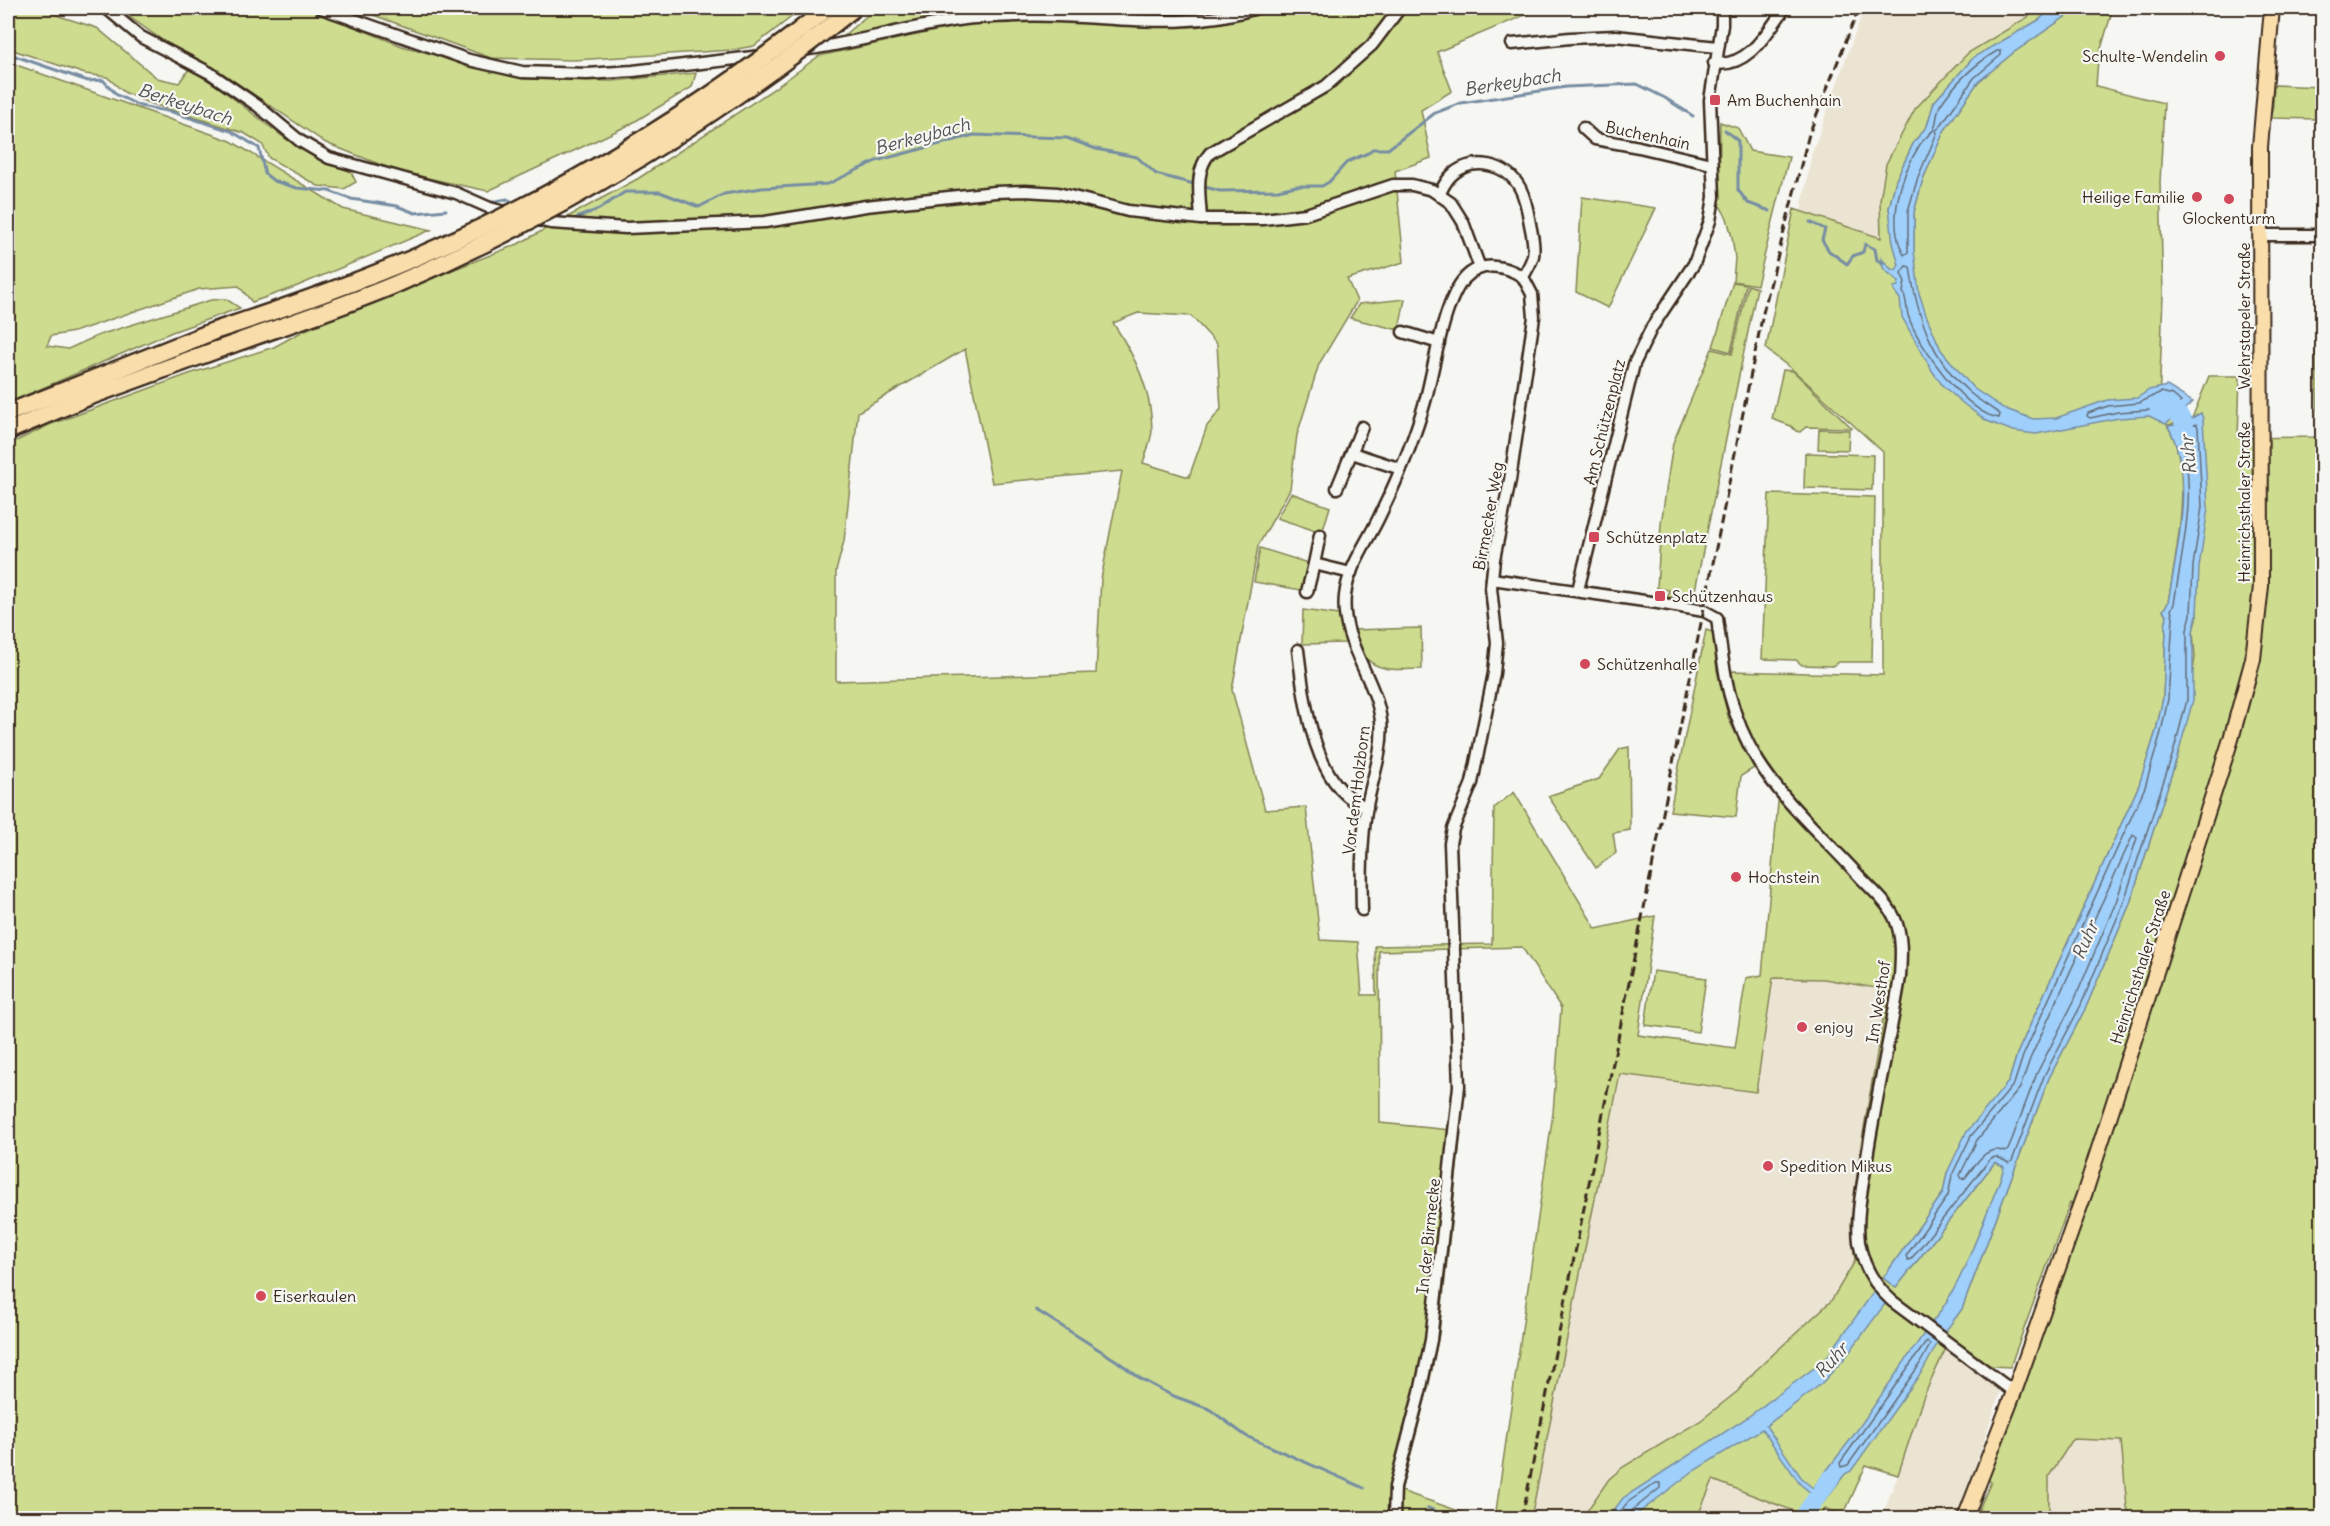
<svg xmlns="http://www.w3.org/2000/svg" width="2330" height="1526" viewBox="0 0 2330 1526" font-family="Delius,sans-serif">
	<rect width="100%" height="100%" fill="#f6f6f2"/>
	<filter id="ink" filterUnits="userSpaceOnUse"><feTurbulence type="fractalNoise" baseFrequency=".0167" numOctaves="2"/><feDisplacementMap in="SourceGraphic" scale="12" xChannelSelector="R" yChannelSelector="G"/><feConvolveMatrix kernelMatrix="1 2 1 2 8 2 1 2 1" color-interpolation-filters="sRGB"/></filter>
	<g filter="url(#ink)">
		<g fill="#ece4d3">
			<path d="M1864,8H2043L1880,200L1881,238L1801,211L1812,153Z"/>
			<path d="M1773,978L1824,979L1888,990L1861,1145L1851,1224L1855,1261L1831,1300L1755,1371L1738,1391L1700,1421L1623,1467L1609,1479L1582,1518H1531L1620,1074L1756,1092Z"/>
			<path d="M1946,1348L1996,1383L2000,1393L1958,1518H1881L1898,1475L1923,1398Z"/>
			<path d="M2073,1439L2121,1441L2127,1506L2131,1518H2049V1476Z"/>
			<path d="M1713,1480L1812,1518H1697Z"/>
		</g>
		<g fill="#cddc8f" stroke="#848356" stroke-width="1.5" fill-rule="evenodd">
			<path d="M8,8H42L59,16L97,28L157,78L179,83L189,69L216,85L286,139L351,172L356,182L344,189L318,186L269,158L262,144L244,133L146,102L124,92L107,77L85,74L16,51L8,44Z"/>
			<path d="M117,8H308L402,46L524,79L612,81L696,73L692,87L629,125L488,191L399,172L326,143L222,73L172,47Z"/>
			<path d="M354,8H803L754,46L732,50L574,60L491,58Z"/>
			<path d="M876,8H1542L1437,52L1452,91L1421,110L1431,158L1395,171L1404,262L1347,279L1357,301L1319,364L1297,435L1290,489L1258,546L1232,690L1265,810L1306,807L1320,940L1358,942L1362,995H1376L1375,946L1492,944L1494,808L1514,792L1596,929L1655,916L1638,1035L1735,1048L1746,978L1762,975L1780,781L1755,746L1738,705L1730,671L1883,675V452L1794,371L1766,349L1794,209L1881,238L1880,200L1886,164L1915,109L1968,53L2043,8H2052L2039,20L1974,57L1934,102L1927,126L1914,142L1896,180L1889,208L1914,250V212L1923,179L1944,131L1978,82L2013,53L2078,8H2113L2098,59L2096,86L2164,103L2160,183L2163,294L2159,406L2180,423L2167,425C2195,470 2176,553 2168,603L2163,610L2167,616L2165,627L2166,632L2163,698L2156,731L2139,785L2017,1054L2009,1081L1947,1173L1943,1193L1883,1278L1896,1288L1995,1162L2005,1167C1985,1219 1966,1283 1930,1325L1942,1335L1962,1309L2049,1078L2086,1007L2129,906L2179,751L2195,658L2193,631L2197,615L2201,413L2192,418L2209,376H2240L2238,438L2318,437L2315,310L2322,297V1518H2131L2127,1507L2121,1441L2073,1439L2049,1476V1518H1975L1991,1482L1988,1480L2086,1209L2070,1203L2010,1367L1991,1366L1955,1346L1946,1348L1923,1398L1898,1475L1866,1465L1843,1516L1825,1508L1821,1518H1812L1713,1480L1697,1518H1582L1609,1479L1623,1467L1700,1421L1738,1391L1755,1371L1831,1301L1855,1261L1851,1224L1861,1145L1888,990L1824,979L1773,978L1756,1092L1620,1074L1531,1518H1495L1553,1113L1561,1008L1522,947L1379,951L1380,1123L1461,1131L1439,1334L1429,1384L1401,1491L1479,1518H8V445L49,425L189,374L274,347L303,331L377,300L518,244L639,178L775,88L819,56L963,25L1044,20L1079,21V12L1044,9L965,14L854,36H843ZM1138,313L1191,316L1217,344L1221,409L1207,426L1189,477L1143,463C1146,453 1151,441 1152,431C1152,391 1135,356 1113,323ZM965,349L992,483L1122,471L1101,579L1096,673L836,681V571L844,541L858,412Z"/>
			<path d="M8,62L231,141L343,209L431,230L295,287L252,302L239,286L199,289L74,332L51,336L47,346L68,349L99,335L211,300L226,299L240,308L172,332L8,403Z"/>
			<path d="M2274,85L2322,87V119L2272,118Z"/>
			<path d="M1720,122L1738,128L1750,151L1789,157L1757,285L1733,281L1735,258L1732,237L1727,218L1719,204Z"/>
			<path d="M1582,197L1656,208L1608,308L1576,292Z"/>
			<path d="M1733,282L1746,284L1731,352L1713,347Z"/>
			<path d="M1748,285L1757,288L1693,600L1668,597L1669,590L1657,588L1661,524L1673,443L1712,349L1732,354Z"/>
			<path d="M1405,299L1399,330L1350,318L1359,304Z"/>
			<path d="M1783,370L1793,371L1852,428L1806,427L1800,432L1796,431L1791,426L1772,419Z"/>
			<path d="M1819,429L1849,430L1848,450L1818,449Z"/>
			<path d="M1805,453L1873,455L1872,490L1804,488Z"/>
			<path d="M1291,493L1330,507L1322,533L1277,518Z"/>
			<path d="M1769,494L1875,497L1872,662H1839L1832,666L1802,665L1796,660L1762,659Z"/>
			<path d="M1260,548L1308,563L1301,590L1254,582Z"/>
			<path d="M1303,610L1339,615L1346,643L1302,644Z"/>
			<path d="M1421,628L1422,669C1402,669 1379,674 1364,656C1358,649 1355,638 1352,630Z"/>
			<path d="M1706,630L1713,632L1717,670L1729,720L1754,768L1741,776L1736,817L1670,811Z"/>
			<path d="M1629,747L1630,830L1613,833L1616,853L1596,868L1548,796L1599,779L1620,749Z"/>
			<path d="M1653,971L1706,978L1698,1032L1645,1025Z"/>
		</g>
		<g fill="#9fcffb" stroke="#778da3" stroke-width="1.5">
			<path d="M2052,8H2078L2013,53L1978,82L1944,131L1923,179L1914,212V250L1919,293L1926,315L1941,350L1973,388L2003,408L2033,419L2056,418L2107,400L2137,398L2149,390L2167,386L2193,402L2166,424L2149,416L2119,418L2036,434L2013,431L1987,421L1965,405L1943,386L1933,372L1902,317L1900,299L1894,291V287L1898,286L1899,282C1892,273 1881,273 1881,258L1891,269L1896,270L1899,265L1893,243L1889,208L1896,180L1914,142L1927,126L1934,102L1974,57L2039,20Z"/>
			<path d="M2201,413L2203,419L2208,508L2199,567L2197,615L2193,631V700L2179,751L2129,906L2086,1007L2049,1078L1962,1309L1942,1336L1930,1325C1956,1294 1971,1253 1986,1215C1992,1199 2000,1183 2004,1167L1995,1162L1896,1288L1883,1278L1943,1193L1947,1173L1966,1133L2009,1081L2017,1054L2139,785L2156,731L2163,698L2166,633L2165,627L2167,616L2163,610L2168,603C2177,548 2196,478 2168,426L2181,424Z"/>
			<path d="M1875,1290L1888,1300L1845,1358L1821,1384L1766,1426L1803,1480L1813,1488L1851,1439L1927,1329L1940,1339L1923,1370L1851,1471L1845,1474L1823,1503L1800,1484L1762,1429L1692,1472L1632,1518H1608L1623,1498L1745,1419L1825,1360Z"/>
		</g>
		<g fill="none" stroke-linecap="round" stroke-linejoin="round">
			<g stroke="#636c76" stroke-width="1.5">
				<path d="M1997,51H2001V55L1974,78L1939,128L1936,130L1937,133L1918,177L1908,211V252L1904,255C1886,222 1901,175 1919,146C1922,140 1931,134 1934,129C1937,124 1936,111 1941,104C1955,83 1976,63 1997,51Z"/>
				<path d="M1906,266L1910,267C1917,316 1931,358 1969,392C1978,400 1990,407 2000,414L1999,418C1967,414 1917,345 1908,315C1906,307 1907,300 1903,292L1905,282L1901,273Z"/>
				<path d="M2161,392L2173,395L2181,402L2166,416L2149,410L2118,412L2090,418L2087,416L2088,413L2108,406L2139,403Z"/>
				<path d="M2196,424L2198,427L2202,507L2193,566L2191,615L2187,630V700L2174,750L2123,904L2081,1005L2044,1076L2012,1161L2009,1163L1997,1157L1991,1158L1911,1259L1908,1260L1906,1256L1948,1196L1952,1175L1971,1136L2014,1084L2023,1056L2145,787L2161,732L2168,699L2173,617L2171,610L2174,604C2182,549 2199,487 2179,433Z"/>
				<path d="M2133,835L2137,838L2116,902L2074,1001L2037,1073L2008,1150L2005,1152C1986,1143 1976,1165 1965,1178L1962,1179L1960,1175L1977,1140L2020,1088L2030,1059Z"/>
				<path d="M1927,1341L1930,1345L1918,1367L1848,1465L1841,1467L1840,1463Z"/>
				<path d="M1615,1518L1628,1502L1656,1483H1660V1488L1630,1512L1628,1518"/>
			</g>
			<g stroke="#778da3" stroke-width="3">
				<path d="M8,49L15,56L88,81L103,80L117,95L140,106L172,112L231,131L259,148L265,174L274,181L297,188L329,191L351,199L397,206L415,213L446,210"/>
				<path d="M1725,130L1738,141V190L1748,203L1770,211"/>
				<path d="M491,202L507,199L517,204"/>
				<path d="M548,218L574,219L599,209L625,192H660L699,207L724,194L762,188L828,184L876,161L974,135L1067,138L1096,149L1137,157L1156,174L1220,191L1278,190L1296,186H1322L1329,182L1347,162L1368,153L1372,149H1388L1435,113L1461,103L1566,87L1637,84L1665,98L1693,116"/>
				<path d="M1810,222L1825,229L1822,240L1829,251L1847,264L1853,256L1863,252L1865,244L1875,249L1877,260L1883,263"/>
				<path d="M1036,1310L1117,1361L1141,1379L1171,1395L1209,1409L1246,1436L1364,1488"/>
				<path d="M1428,1508L1451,1518"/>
			</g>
			<g stroke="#9fcffb" stroke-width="18">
				<path d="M2158,407C2181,406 2187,425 2189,445"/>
				<path d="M1802,1518L1830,1479"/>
			</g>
			<defs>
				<g id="minor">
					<path d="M106,8L141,37L210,73L258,106L300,141L329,158L456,193L490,208L509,213"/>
					<path d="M321,8L469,60L522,72L587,74L633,71L761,56"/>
					<path d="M1512,44L1570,38L1616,36L1717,47"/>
					<path d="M803,50C857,43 911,26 965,19C982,17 999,17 1015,16C1099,12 1173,34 1257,8"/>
					<path d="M1714,63C1748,69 1768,31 1785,8"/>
					<path d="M1583,128L1595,139L1639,147L1711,164"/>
					<path d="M533,219L551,223L626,228L765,222L866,206L995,192L1025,191L1058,193L1128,211L1165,215L1201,219H1263L1306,214L1393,185H1412L1432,190L1451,203L1463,222L1480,268"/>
					<path d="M1201,219C1200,196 1194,171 1210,153L1326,86L1372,45L1400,8"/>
					<path d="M2260,235H2322"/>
					<path d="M1403,332L1439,343"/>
					<path d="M1352,453L1401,469"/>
					<path d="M1337,488L1362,427"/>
					<path d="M1314,564L1320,535"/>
					<path d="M1492,579L1658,603L1704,611L1717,618C1724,672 1728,712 1758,761C1785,804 1826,839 1860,877C1872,890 1888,903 1895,919C1903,937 1901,958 1900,977C1890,1040 1875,1101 1866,1164C1862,1189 1856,1216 1859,1242C1863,1266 1874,1285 1892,1301L2014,1392"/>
					<path d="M1578,590L1634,364L1652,327L1694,264L1710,221L1714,197L1710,100L1722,25V8"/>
					<path d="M1307,592L1314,564L1351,573"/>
					<path d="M1298,650C1304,698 1313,789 1367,807"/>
					<path d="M1362,910C1361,876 1361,840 1367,806C1372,778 1384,750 1381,721C1376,677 1340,642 1345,596C1348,566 1369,540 1381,513C1399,476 1415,438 1426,398C1434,368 1444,299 1465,278C1481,261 1505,265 1523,277"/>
					<path d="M1394,1518L1395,1487L1420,1392L1431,1340L1459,1086L1450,843L1453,829L1472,783L1494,673L1497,643L1491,588L1494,559L1510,480L1534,317L1532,294L1523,277C1526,271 1531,264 1533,256C1535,246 1532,234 1530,224C1528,212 1526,199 1520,188C1507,164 1474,156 1453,174C1446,180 1443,187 1440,193"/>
				</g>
				<path id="major" d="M1965,1518L2014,1392L2085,1192L2231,739L2253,659L2261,586L2260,147L2272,8"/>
				<g id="highway">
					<path d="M8,413L214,331"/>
					<path d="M8,431L88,397L241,341"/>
				</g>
			</defs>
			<use href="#minor" stroke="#3b2a1e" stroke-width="15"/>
			<use href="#major" stroke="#3b2a1e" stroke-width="18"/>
			<use href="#highway" stroke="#3b2a1e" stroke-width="21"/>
			<use href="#minor" stroke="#f6f6f2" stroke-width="10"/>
			<use href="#major" stroke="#f9ddab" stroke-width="14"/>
			<use href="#highway" stroke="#f9ddab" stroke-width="16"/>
			<path stroke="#3b2a1e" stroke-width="3" stroke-dasharray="9 4.5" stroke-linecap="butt" d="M1522,1518L1763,313L1809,134L1859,8"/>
			<defs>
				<g id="highway-bridge">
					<path d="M214,331C291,306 366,280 439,247C579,185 709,103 828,8"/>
					<path d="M241,341C292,323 344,306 394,285C560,214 713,121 854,8"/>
				</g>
			</defs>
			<use href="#highway-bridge" stroke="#3b2a1e" stroke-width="21" stroke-linecap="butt"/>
			<use href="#highway-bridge" stroke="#f9ddab" stroke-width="16"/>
		</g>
	</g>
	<g fill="#d1495b" stroke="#f6f6f2" stroke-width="2">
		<circle cx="2220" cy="56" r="6"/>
		<rect x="1709" y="94" width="12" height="12" rx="3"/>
		<circle cx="2197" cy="197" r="6"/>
		<circle cx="2229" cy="199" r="6"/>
		<rect x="1588" y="531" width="12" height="12" rx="3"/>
		<rect x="1654" y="590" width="12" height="12" rx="3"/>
		<circle cx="1585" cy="664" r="6"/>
		<circle cx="1736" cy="877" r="6"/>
		<circle cx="1802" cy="1027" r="6"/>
		<circle cx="1768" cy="1166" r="6"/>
		<circle cx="261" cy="1296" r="6"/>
	</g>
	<g text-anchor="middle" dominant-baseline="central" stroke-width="4.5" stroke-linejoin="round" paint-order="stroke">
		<g font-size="16" fill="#3b2a1e" stroke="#f6f6f2" text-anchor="start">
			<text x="2208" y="56" text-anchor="end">Schulte-Wendelin</text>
			<text x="1727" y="100">Am Buchenhain</text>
			<text x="2185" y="197" text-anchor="end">Heilige Familie</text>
			<text x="2229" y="218" text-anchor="middle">Glockenturm</text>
			<text x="1606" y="537">Schützenplatz</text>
			<text x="1672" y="596">Schützenhaus</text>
			<text x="1597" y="664">Schützenhalle</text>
			<text x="1748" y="877">Hochstein</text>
			<text x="1814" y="1027">enjoy</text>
			<text x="1780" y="1166">Spedition Mikus</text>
			<text x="273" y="1296">Eiserkaulen</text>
		</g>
		<g font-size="16" fill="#3b2a1e" stroke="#f6f6f2">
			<text transform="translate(1648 135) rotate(12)">Buchenhain</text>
			<text transform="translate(2244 316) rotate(-90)">Wehrstapeler Straße</text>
			<text transform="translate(1604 422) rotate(-76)">Am Schützenplatz</text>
			<text transform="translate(2244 502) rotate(-90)">Heinrichsthaler Straße</text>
			<text transform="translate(1488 516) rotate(-80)">Birmecker Weg</text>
			<text transform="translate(1356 790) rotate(-83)">Vor dem Holzborn</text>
			<text transform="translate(2140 967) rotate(-72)">Heinrichsthaler Straße</text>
			<text transform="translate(1878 1002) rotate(-81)">Im Westhof</text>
			<text transform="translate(1428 1236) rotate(-84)">In der Birmecke</text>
		</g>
		<g font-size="18" font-style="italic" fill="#545355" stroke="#f6f6f2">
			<text transform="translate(1512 82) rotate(-9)">Berkeybach</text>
			<text transform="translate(185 104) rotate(18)">Berkeybach</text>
			<text transform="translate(922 136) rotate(-15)">Berkeybach</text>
			<text transform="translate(2188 455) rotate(-96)">Ruhr</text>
			<text transform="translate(2085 940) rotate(-66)">Ruhr</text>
			<text transform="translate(1831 1360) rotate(-48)">Ruhr</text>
		</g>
	</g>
	<rect width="2330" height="1526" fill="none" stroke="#f6f6f2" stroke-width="30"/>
	<rect x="15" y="15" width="2300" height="1496" fill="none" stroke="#3b2a1e" stroke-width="2" filter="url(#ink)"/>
</svg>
